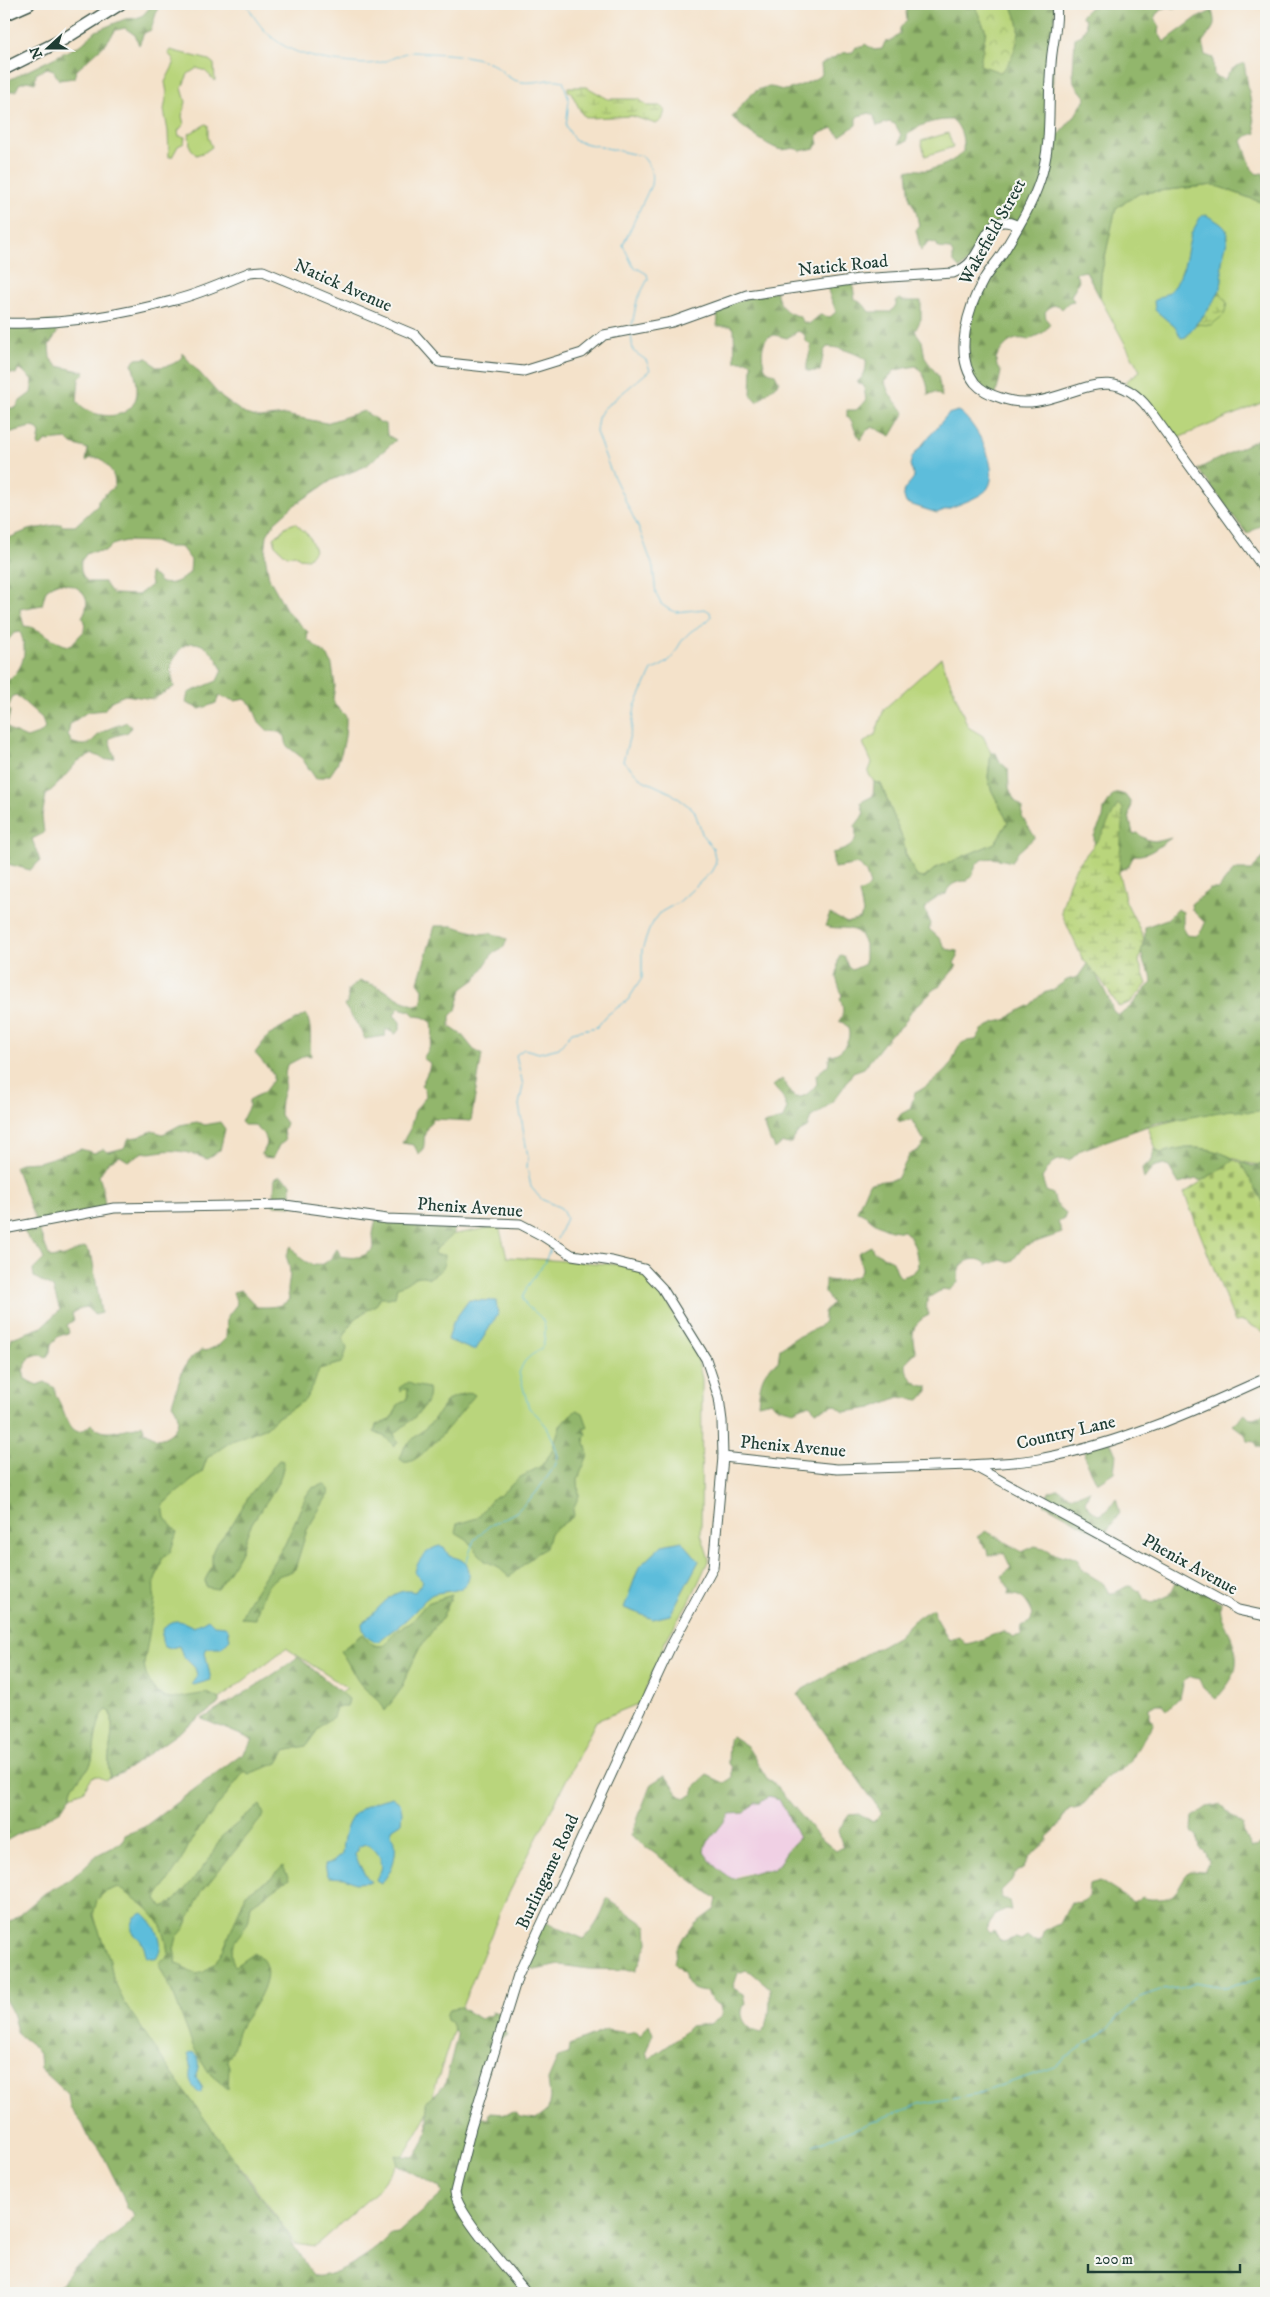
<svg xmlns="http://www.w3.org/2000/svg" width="1270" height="2297" viewBox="0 0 1270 2297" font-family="'IM FELL DW Pica',serif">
	<defs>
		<pattern id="forest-firs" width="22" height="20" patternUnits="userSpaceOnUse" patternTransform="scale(1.25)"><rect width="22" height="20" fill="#92b66c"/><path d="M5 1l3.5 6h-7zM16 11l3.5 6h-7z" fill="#77955a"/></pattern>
		<pattern id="wetland-marsh" width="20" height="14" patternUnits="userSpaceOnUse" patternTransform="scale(1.25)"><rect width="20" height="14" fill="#b9d57c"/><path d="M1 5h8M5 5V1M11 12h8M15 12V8" fill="none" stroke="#96ae66"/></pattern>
		<pattern id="cemetery-stones" width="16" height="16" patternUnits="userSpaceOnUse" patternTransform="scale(1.25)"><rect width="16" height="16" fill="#b9d57c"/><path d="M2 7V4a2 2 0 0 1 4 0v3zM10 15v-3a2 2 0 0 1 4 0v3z" fill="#96ae66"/></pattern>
		<pattern id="park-crowns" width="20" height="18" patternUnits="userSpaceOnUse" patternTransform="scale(1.25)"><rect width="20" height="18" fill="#b9d57c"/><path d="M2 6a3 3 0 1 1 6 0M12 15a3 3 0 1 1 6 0" fill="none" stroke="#96ae66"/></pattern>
	</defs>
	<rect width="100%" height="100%" fill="#f6f6f2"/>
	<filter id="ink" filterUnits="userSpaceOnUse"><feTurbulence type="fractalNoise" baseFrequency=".02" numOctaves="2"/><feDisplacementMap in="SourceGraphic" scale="10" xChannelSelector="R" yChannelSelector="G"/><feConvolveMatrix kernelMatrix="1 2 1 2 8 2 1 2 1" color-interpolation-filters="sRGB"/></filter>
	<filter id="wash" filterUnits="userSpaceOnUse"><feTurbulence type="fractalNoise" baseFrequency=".0096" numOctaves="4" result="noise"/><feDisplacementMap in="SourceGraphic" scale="20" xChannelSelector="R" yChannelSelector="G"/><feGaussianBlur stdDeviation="1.12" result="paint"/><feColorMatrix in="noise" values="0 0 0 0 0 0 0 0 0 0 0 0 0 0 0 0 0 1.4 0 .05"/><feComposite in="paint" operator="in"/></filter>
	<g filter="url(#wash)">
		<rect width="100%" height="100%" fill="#f4e2ca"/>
		<path fill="#f0d0e4" d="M768,1796L780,1800L799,1838L788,1849L778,1865L772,1870H762L739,1875L733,1879L724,1875L710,1862L704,1852L705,1846L730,1814L745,1813L755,1803H760Z"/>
		<g fill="#b9d57c" stroke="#6c8958">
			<path d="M170,50L209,60L214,64L215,81L205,71L197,68L188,74L182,88L186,102L182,116L184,124L178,131L179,136L185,137L184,143L178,146L172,157H169L168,131L164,110L167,93L165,82L174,64L173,59L168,53Z"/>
			<path d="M206,124L208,125V137L212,147L205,152L196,155L190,147L189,134Z"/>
			<path d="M948,133L953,147L925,156L921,141Z"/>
			<path d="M1214,185L1266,204V401L1178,438L1174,437L1143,397L1125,382L1140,371L1100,298L1101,275L1115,208L1140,193Z"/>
			<path d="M295,523L309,536L315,550L308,559L299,558L295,554L287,556L275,545L274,537L281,533L285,527Z"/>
			<path d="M941,658L968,727L983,736L991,753L988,777L991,789L1008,822L995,843L936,868L924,878L917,877L906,854L903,840L881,784L874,782L868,773L872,763L863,743L875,735L884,709Z"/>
			<path d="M1266,1098V1164C1243,1167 1228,1153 1207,1149C1191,1146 1175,1150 1160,1153L1156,1149L1148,1127Z"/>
			<path d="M499,1226L507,1257L639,1266L660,1291L695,1347L702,1379L701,1534L709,1559L693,1594L665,1642L640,1703L596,1721L503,1905L457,2019L425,2119L406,2152L374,2194L315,2246L295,2243L245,2173L182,2096L117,2006L91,1903L272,1740L347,1688L286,1648L208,1708L166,1698L141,1683L163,1504L202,1472L218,1426L352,1307L418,1241Z"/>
			<path d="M107,1709L111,1712C116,1734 105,1754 110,1776L106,1780L97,1776L92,1777L83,1791L71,1796C69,1782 88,1775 92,1760C95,1747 94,1717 107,1709Z"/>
		</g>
		<g fill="url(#forest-firs)" stroke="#587a50" fill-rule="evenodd">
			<path d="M153,4H159L151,30L144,33L139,45L135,35L125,28L116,30L106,43L76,71L74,78L59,80L53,70L47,68L36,74L35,83L27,81L19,84L16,91H4V83L9,80L82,44L96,31L125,19L137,18L143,15Z"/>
			<path d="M910,4H974L986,31L980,65L1000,72C1011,65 1020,40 1019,26C1018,19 1013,12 1012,4H1055L1051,143L1074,117L1086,98L1074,83L1073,72L1075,38L1082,35L1086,26L1085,19L1081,16L1089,8L1107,4H1184L1174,8L1168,6L1156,14L1155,19L1159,27L1158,32L1164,42L1195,19L1212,11C1221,38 1197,29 1205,55L1213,58L1214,76L1225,80C1227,71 1236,66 1244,63L1256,133L1245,137L1242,141L1252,169L1257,174L1263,173L1266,182V204L1214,185L1140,193L1116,208L1101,275L1100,298L1086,271L1075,273L1079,280L1071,296L1074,301L1069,302L1062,309L1058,305L1051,306L1045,312L1046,319L1050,324L1044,332L1028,340C1012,335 1004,345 996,358L997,367L1001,372L995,399L969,377L967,310L1018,224L993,225L975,254L960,269L953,261V254L950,249L938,248L937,244L931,242L926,244L921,251L916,230L919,226L916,211L910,199L907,171C916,168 919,171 927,170C939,168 955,161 963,152C964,139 962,129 953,120C938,119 918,124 907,135V141L899,144L901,135L895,124L889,122L877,126L874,116L870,113L858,116L856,119V125L840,136L833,128L820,133L817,136L819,144L815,148L800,151C793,145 786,152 778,149C765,144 741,127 732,117C740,108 749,93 760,89C771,85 774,88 783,90C789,91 818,79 822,74L821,64L843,53L853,52L856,47H862L865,44L874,50L882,49L885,42L891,41L900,34V28L907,20L906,12Z"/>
			<path d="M852,281L855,299L864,305L869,312H891L896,305V301L900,299L903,301H921V319L915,331L922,341L925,358L938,376L942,397L935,392L928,395C929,386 924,372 916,366L895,370L885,381C887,394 896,403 905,412L891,436L873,427L867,430L860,440L851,420L847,417V410H856L866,401L864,386L857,382C864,377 867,369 866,360C859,354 837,346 827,347L824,351L820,371H807C806,362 810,355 811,346L805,340V335L798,331L787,338L775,335L768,337C760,345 761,362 767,371L775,374L779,382L757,402L751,395L752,364L749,361H735L734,329L731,326H717L718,319L714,307L776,291C780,306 784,313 799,316L803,322L809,324L820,315L830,317L836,312C833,301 828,295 827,284Z"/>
			<path d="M56,321L57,333L49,345L50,358L57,366L85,372L79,379L77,401C89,419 129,423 136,398C139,387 135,374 132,363L136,359L148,358L156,367C167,367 174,365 182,357V353L222,398L245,414L260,418L285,415L326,423L364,411L381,423L386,424L387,435L396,440L366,466L332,480L293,506L275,522L267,535L265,555L269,578L287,611L308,632L307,639L328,656L332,665L335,686L333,699L335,705L346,716C347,735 342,760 330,775L316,779L301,757L287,746L285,736L279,732L268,731L259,722L252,705L245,699L235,701L219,696L216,703L200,709L186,703L188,693L217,681L222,670C215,648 189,629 175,657C174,660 171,664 171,668C171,674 173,681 174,687L153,699L125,695L111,701L104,710L87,712L70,724L68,734L71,742C90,749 88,743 101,733C108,728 120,725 127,722L131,727L128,732L112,737L109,740L115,758L107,760L93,754L78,761L58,784L46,795L42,816L44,833L32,839L40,861L30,870L4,863V683C23,672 29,652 20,632L14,633L4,645V563L8,560L4,540L28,530L61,524L63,526H75L98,505V500L115,486C115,473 109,467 100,458H91L86,461L88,449L72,444L67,439L46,441L41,446L38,445L40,433L36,428L31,427L4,434V408H16L20,401L31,393L33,381L22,370L18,369L16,374L4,372V323ZM125,541L157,542L168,547H181L191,560L190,572C181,581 174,585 161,583L156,577L149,573L151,585L138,595L113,594L104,582H88C81,575 80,570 81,561L88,552L106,551L112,545ZM56,583C77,583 96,595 82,617L85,621L84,631L70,646C55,645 40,626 24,626L20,611V609L42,605L46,590ZM16,695L42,718L45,728L41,733L27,738L11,731L7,726L10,711L8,708L13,696Z"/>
			<path d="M1266,435V522L1247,534L1198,469Z"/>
			<path d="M991,753H996L1000,762L1008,769L1009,788L1014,800L1023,808L1022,817L1035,837L1018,852L1012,862C1003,860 984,854 977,864C973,871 974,875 967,881C958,881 948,884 946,894C935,897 931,899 925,910L931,924L929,929L940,939L946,949L957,951L958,956L954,963L957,966L944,981L911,1011L903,1025L891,1034L864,1068L853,1072C841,1092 832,1106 811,1117L807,1128L798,1133L790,1144L782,1143L775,1149L772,1142L771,1143L764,1124L783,1119L787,1108L782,1096L773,1086L782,1079L794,1097C805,1099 811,1091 817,1084L816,1075L828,1065L830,1055C847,1054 858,1027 839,1021C845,1013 843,1007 840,998L842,996L836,977C839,970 836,962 840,955L844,956L848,967L852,970L865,964V944L860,934C850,925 837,930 825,926L830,914L847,923L860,919L863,913L859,893L867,889L870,885L866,873L859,864L834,868L832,853C849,849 859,845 855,826L864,814L861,802L873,796L874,782L881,784L903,840L905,854L917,877L924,878L936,868L995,843L1008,822L991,789L988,777Z"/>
			<path d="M1118,793L1125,795L1131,803L1129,816L1133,834L1138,833C1147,843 1158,842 1171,838C1160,845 1149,857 1134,855L1128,867L1113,873L1095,853L1094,836L1103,818L1104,809L1113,795Z"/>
			<path d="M1266,855V1110L1250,1112L1231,1110L1156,1123L1081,1150L1070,1160C1053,1157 1050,1166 1042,1178L1046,1191L1053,1194L1056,1204L1066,1213L1064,1219L1058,1222L1062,1233L1024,1246L1013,1260L1007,1262L1001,1260L987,1265C980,1255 963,1259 959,1270C957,1274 959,1279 958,1282C957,1284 951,1289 949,1290L943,1289L928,1298L926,1307L929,1315C912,1323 910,1335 916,1352C913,1355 909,1358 907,1361C902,1373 917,1388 928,1386V1391L920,1400L899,1397L872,1408L844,1412L835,1405L816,1411L809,1404L793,1411L775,1406L771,1401L758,1404C760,1385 761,1370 778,1362L780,1348L797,1337L819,1327L824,1321V1312L832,1303L825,1293V1279C834,1283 850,1279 859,1275L862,1268L858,1253L871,1246L873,1251L893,1261L898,1274L901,1277L913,1273L918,1267C917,1254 915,1239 904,1231C894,1232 883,1228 874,1222C868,1218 864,1212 857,1211L869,1183L897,1179L910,1154L919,1150L925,1142L911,1119L901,1122L897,1120L901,1114L910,1109L915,1093C925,1088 943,1075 950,1065C960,1050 953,1041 976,1040L982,1030L995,1022L1006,1020L1013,1014L1029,1006L1043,993L1051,991L1067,980L1078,977L1089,961C1097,978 1108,994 1113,1011L1118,1015C1133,1009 1140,992 1152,983L1151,974L1144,964L1141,951L1145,940V927L1167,919L1177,909L1183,912V928L1186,935L1196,936L1202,930L1205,923L1192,910L1191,904L1210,889H1218L1234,870H1251Z"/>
			<path d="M435,926H453L481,934L490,933L507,939L504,947L493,953L476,979L462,989L456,1010L450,1016V1027L462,1035L474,1050L482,1054L471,1121L434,1119C417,1135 430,1144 419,1155L414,1145L402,1143L410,1129L415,1111L426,1096L425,1090L421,1086L429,1069L430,1063L423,1058C432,1047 434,1036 432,1022L423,1017L415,1016L410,1011L398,1008L394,1015L400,1022V1030L395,1034L386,1029L385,1036L365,1039L361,1030L344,1005L348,1003V990L359,981C382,984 396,1001 417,1006L422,1003L423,989L418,982Z"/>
			<path d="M306,1014C313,1029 309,1039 311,1056L306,1055L287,1065C284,1073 286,1081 284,1090C281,1099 280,1105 280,1115L286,1123L283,1131L285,1141L279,1145L273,1158L264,1157L261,1153C273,1142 264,1134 254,1125H244L241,1122L249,1106V1100L264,1092L273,1080V1074L255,1053L268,1036Z"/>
			<path d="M197,1122L205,1125L220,1122L225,1129L220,1150L207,1159C194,1154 178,1149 163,1151C155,1152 151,1154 143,1152L128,1161L120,1156L108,1162L99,1176C103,1187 104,1197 105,1208L36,1222L15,1167L20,1163L39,1162L81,1149L94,1153L103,1149L108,1152L124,1148L129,1138L138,1137L152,1131L163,1134L180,1125Z"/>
			<path d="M1181,1148C1199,1148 1219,1148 1234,1160L1202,1181L1196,1179L1179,1184L1169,1167L1164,1164L1153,1167L1144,1179L1142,1168L1152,1161L1154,1149L1160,1153Z"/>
			<path d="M1240,1162L1253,1166L1266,1164V1207Z"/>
			<path d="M280,1176L291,1183V1206L273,1205L275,1179Z"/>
			<path d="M376,1218L454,1221V1233L434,1251L435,1255H445C445,1268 440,1272 429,1278C415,1271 409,1285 397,1287L395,1296L389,1298H380L377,1304L354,1319L343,1338L347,1349L342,1363L319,1369L314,1384L305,1400L275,1419L267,1427L232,1441L207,1458L202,1472L163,1504L165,1518L177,1532L170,1553L162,1558C160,1575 150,1580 155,1599L144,1664L146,1675L155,1692L163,1697L171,1699L207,1693L220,1699V1703L122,1773L108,1778L110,1776C105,1754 116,1734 111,1712L107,1710C96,1716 95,1748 92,1760C88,1775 69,1782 71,1796L61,1810L4,1842V1353L8,1350L12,1338L42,1327L60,1310L53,1288L34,1277L33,1270L44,1259C39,1246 27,1242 23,1227L36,1222L50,1258L65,1256L85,1247L92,1257L101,1313L95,1315L86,1307L79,1309L72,1314L74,1320L67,1325L69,1333L59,1336L51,1344L50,1352L46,1358L39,1354L30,1357L23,1370L25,1379L37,1385L45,1382L55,1388C54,1395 59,1400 61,1406C67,1420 72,1444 91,1424C105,1438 115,1430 131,1428C136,1427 138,1427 142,1424L145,1432L157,1439C175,1437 185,1419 172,1404L183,1369L189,1360L201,1350L206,1351L219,1345L226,1338L227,1317L237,1304L233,1292L241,1290L257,1307C267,1307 283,1308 289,1299C285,1281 295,1278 286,1256L291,1246C299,1260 316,1273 330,1259C333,1256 334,1253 337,1249L341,1256C353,1259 365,1258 374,1248L373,1234Z"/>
			<path d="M408,1382L413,1385L428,1388C433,1407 407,1423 394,1434L398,1443L394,1446L385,1437L374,1432L376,1425L391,1420L398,1405L407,1399L408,1389H404L401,1392L399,1388Z"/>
			<path d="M470,1392L475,1395C464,1408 420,1467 404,1462L400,1459L405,1446L431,1423L446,1402L451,1398Z"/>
			<path d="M577,1410L583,1413L588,1427L582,1431L586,1432L587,1435L584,1438L588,1455L578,1479L579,1496L573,1509L574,1516L550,1533L546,1548L537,1553L509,1577L497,1566L485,1561L467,1539L455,1532L457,1524L477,1518L493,1498L499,1496L519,1478L541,1466L551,1453L560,1426L570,1415Z"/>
			<path d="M1266,1410V1448L1258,1447L1255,1442L1248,1441L1245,1434L1233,1425L1245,1414L1250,1419L1262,1415Z"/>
			<path d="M1110,1441L1116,1455L1114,1472L1097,1483L1085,1458L1084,1449Z"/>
			<path d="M279,1460L283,1461C286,1479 261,1508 252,1523C247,1532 245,1543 240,1553C234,1565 225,1577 217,1589L206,1587L205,1580L212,1566V1553L215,1546L231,1526L251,1493Z"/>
			<path d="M324,1484L327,1486L329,1493L307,1530L295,1569C289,1574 283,1573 277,1577C265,1584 258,1606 256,1619L241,1618L247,1604L285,1544L306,1496L312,1488Z"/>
			<path d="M1056,1489C1062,1489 1062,1492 1067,1494C1074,1498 1083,1493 1090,1490L1085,1502L1089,1509L1100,1515L1108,1510L1116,1498L1120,1513L1108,1529L1105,1538L1044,1504L1049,1492Z"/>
			<path d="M986,1531L1022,1552L1035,1546L1044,1548L1059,1556L1066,1555L1077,1559L1083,1571L1103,1583L1109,1593C1118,1594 1124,1586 1129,1586C1134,1587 1136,1591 1141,1591L1145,1600L1152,1603L1170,1595L1178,1578L1221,1602C1219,1612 1223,1619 1227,1628C1242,1660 1239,1674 1216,1699L1203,1688L1199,1679L1191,1677L1184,1681L1180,1697L1167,1710L1162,1704H1156L1149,1708V1717L1154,1723C1143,1737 1136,1755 1123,1768C1118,1773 1111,1773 1106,1778C1102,1782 1084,1805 1081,1806C1077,1808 1072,1808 1069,1809L1057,1828L1047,1837V1841L1029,1857L1023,1869L1015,1873L1011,1881L1001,1891L1002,1898L1009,1901L1011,1910L1006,1909L995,1914L986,1929L989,1933L994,1931L999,1940L1003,1942L1016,1938L1021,1940L1027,1936C1032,1940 1035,1943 1042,1939L1045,1929L1060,1924L1071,1902C1078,1903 1082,1903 1088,1897L1089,1884L1100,1881L1133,1902L1143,1897C1149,1900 1153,1899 1159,1899C1180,1899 1177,1883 1190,1871L1204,1872L1209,1862L1206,1853L1199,1848L1197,1836L1192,1832L1193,1817L1207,1807L1222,1804L1229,1814L1243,1824L1242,1830L1251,1847H1256L1266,1842V2293H53L73,2268L82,2264L110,2238L122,2231L134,2216L132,2211L127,2208L123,2196L101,2151L97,2145L91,2142L82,2123L70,2108L68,2094L40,2068L39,2054L31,2044L18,2034L11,2010L4,1998V1925L18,1916L45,1893L71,1879L97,1855L122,1842L125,1835L144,1827L240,1755L242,1756L253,1740L202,1719C235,1699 267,1680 298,1657L349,1699L347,1707H336L333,1717L322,1724L306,1746L285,1751L278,1763L248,1774L246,1771L240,1777L192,1839L180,1863L156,1899L163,1908L175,1900L194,1879L210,1858L221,1837L260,1805L264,1815L202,1891L184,1929L177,1937L174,1949L177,1964L197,1974L204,1972L215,1963L224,1948L246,1894L271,1878L283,1866L289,1879L251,1905C250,1910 250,1917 248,1922C240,1939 224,1944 235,1966L254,1953C284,1968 253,2008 242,2024C235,2035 235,2049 227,2061L229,2066L228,2089L211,2075L203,2064L193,2046L175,1998L160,1967V1961L168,1957C166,1917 148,1908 118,1887L105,1892L97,1900L93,1915L110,1961L113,1978L124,2002L169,2069L272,2213C289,2231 297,2256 314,2276C335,2279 378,2250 391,2234L398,2233L442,2193L439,2187L398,2165L395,2155L413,2157C427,2145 431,2119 426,2102L444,2086L446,2080L457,2036L451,2023L447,2020L446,2016L449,2009L460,2007L480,2019L493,2014L492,2011L501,2014V2027L507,2035L497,2040L475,2115L488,2118L489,2113L506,2114L514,2112L520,2117L536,2119L548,2110L550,2097L548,2080L558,2057L568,2054L569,2045L607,2030L628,2033L636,2031L640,2036L649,2024L653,2034L646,2051L648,2059L679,2037L690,2026L710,2024L722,2015L720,2006L712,2001L707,1992C694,1991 686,1988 685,1974L674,1963L677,1949L684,1936L687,1935L695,1924L715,1909L717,1899L631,1836L651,1784L665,1775L680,1796L686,1798L693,1794L696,1785L707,1775L724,1783L732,1778V1767L728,1764L729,1739L732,1736L747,1746L768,1780L772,1781L819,1837L836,1851L843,1847L838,1831L849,1815L860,1814L873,1822L882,1813L798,1695L803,1689L897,1637L913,1621L933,1608L934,1614L949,1640L959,1637L965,1644C976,1643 992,1635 1003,1631L1014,1637L1021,1635L1022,1626L1030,1622L1033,1615C1028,1603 1022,1593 1008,1595L1009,1589L1002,1576L1011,1568L1004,1553L989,1556L988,1550L977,1537ZM768,1797L780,1800L799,1838L788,1849L778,1865L772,1870H762L733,1879C720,1873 712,1864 704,1852L705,1846L730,1814L745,1813L755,1803H760ZM745,1970L751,1972L770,1988C770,1999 771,2025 761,2033C748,2031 735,2015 746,2003L744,1994L733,1988L738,1973Z"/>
			<path d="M452,1595L443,1616L419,1649L399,1692L385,1711C380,1699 373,1696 364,1688C354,1678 349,1662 340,1651L363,1634C368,1643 375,1648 385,1645L394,1632L411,1622L427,1603Z"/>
			<path d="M607,1897L612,1902L647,1926L648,1943L636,1970L588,1969L560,1965L535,1970L522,1964L542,1921L584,1939C595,1928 605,1911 607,1897Z"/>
		</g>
		<g fill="url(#wetland-marsh)" stroke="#6c8958">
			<path d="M568,87H587L608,99H639L647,106H661L665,111L662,120L656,124L632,116L588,118L582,114L571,92L568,91Z"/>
			<path d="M1219,290L1227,303L1224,315L1211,325L1195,324L1204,316Z"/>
			<path d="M1118,804L1123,808L1119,875L1126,902L1144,938L1139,962L1147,984L1131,1002L1119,1007L1101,980L1082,958L1061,912L1069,883L1076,867L1101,836Z"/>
		</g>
		<path fill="url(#cemetery-stones)" stroke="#6c8958" d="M1234,1160L1240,1162L1266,1207V1333L1243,1321L1235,1322L1184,1193Z"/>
		<path fill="url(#park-crowns)" stroke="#6c8958" d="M974,4H1012C1013,12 1018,19 1019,28C1019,41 1011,65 1000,72L980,65L986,31Z"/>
		<g fill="#5dbddb" stroke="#3e7d88">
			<path d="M1206,215C1236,231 1228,233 1222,262C1221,268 1223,275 1222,281C1219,303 1197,320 1186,337L1181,338L1175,327L1155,310L1154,301L1169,292L1177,282L1184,266L1191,234L1201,216Z"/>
			<path d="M958,411C975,421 1001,468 988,488C982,498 948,508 937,513L906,503C900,486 906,490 914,477L910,465L912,457L948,414Z"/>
			<path d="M469,1300L496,1301L498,1314L475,1351L448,1340L453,1322Z"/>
			<path d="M682,1541L699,1561L670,1615L653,1619L624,1608L639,1567L662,1545Z"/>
			<path d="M440,1546L444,1547L449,1556C458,1558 467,1560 469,1571C472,1596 442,1589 431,1595C422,1601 417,1610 409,1617C400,1626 388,1633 379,1641C369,1643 362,1632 362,1623C379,1612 391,1585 415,1592L423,1581L415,1574C415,1562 428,1548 440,1546Z"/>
			<path d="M208,1619L214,1625L225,1626L228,1629L230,1639L221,1648H207L205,1652L211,1680L194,1685L192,1684L197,1675L195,1668L183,1656L179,1646L171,1648L164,1646C158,1634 164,1620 179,1621C185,1622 189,1625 194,1627Z"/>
			<path d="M392,1797L400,1803L402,1811L401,1823L393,1828L391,1832C391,1838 395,1837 395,1843C397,1859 391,1872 381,1884L376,1881C377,1877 379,1875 381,1870C384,1860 375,1846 365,1844L358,1847L355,1855C359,1865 364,1874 371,1882L355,1883L345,1878L329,1877L327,1874L325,1864L333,1862L342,1854C343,1850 342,1847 343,1843C348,1810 363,1805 392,1797Z"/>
			<path d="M143,1913C155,1924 167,1943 156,1959L147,1957C145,1954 145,1949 143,1945C138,1933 126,1936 135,1917Z"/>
			<path d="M192,2052C203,2058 199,2069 196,2078L203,2088L201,2093C188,2085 189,2078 191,2066C191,2062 189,2058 188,2054Z"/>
		</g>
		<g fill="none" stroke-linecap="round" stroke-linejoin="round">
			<g stroke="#5dbddb" stroke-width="1">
				<path d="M247,4C267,46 299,57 343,62C354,63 366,65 377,63C390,62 400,52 413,52C437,54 471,53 492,64C500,68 506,77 514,80C531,87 549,76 563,81L569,100L566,126L575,141L642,156C651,166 653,173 651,185L623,245L633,266L647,274L648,279L637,300L632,325"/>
				<path d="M557,1239L566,1218L561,1208L541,1199L531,1187L527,1167L528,1157L519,1105L523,1085L516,1055L524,1049L539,1053L559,1048L572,1032L597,1027L607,1015L628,1000L642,978V950L649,930L654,921L661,912L679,902L711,872L716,863L713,848L703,836L694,810L671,793L643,780L623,761L632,727L635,706L652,670C680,659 671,651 688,634C695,627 705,625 711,617L710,612L705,609L676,612L670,610L661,604L656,594L653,567L640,531L610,469L596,432L598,418L603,409L650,370L646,360L633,351L631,334"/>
				<path d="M466,1563L474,1540L489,1526L516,1512L535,1494L555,1466L558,1456L554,1442L547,1427L537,1415L529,1408L519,1373C521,1369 523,1362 527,1359C540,1347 544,1354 545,1331C545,1310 524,1312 523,1297L527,1287L545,1262L551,1246"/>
				<path d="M813,2145L919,2104L976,2094L1055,2067L1077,2049L1101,2034L1140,1997L1160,1990L1181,1988L1194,1982L1225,1987L1246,1983L1266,1975"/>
			</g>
		</g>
	</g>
	<g filter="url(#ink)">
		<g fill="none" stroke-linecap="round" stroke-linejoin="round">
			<defs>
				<g id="secondary">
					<path d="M1056,4C1059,24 1052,43 1051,64C1047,103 1053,142 1040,180C1032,205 1017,229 1004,251C998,261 990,269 984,279C968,307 953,355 975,383C982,391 991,395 1001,398C1060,419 1102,350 1148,408L1266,571"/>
					<path d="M4,323C60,325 121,315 175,300C200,294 226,282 250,272L263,271L415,335L439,362L524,371L582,353L604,335L672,322L747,295L859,279L953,273C961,270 967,267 972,260C986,244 988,210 1018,226"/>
					<path d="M4,1229L114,1208L285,1205L387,1219L520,1224L541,1235L572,1255L612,1261L644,1269L662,1288L706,1359L719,1398L722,1421L723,1457L713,1568L671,1646L518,1975L471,2128L455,2192C457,2214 511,2273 527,2293"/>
					<path d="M723,1457L837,1469L972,1465L1222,1601L1238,1610L1266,1616"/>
					<path d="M972,1465C996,1463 1021,1463 1044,1458C1122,1443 1194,1411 1266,1378"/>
				</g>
				<g id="highway">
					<path d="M4,15L29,4"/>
					<path d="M4,69L64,39L120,4"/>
				</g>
			</defs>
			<use href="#secondary" stroke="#3f564a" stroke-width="11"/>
			<use href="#highway" stroke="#3f564a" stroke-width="14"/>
			<use href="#secondary" stroke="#fff" stroke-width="9"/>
			<use href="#highway" stroke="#fff" stroke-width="11"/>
		</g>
	</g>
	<g text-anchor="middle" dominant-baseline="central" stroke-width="4" stroke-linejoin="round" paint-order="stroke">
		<g font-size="18" fill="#1f3d34" stroke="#f6f6f2">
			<text transform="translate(993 232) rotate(-61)">Wakefield Street</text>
			<text transform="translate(843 266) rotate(-6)">Natick Road</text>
			<text transform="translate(343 286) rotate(24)">Natick Avenue</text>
			<text transform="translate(470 1208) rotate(4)">Phenix Avenue</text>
			<text transform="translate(1066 1433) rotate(-13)">Country Lane</text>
			<text transform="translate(793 1447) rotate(5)">Phenix Avenue</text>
			<text transform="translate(1190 1565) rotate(29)">Phenix Avenue</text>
			<text transform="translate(548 1872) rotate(-65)">Burlingame Road</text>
		</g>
	</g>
	<rect width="1270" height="2297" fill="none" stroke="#f6f6f2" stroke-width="20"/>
	<g transform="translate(48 48) rotate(249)" stroke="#f6f6f2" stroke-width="4" paint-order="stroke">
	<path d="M0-4L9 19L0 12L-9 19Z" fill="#1f3d34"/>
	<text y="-8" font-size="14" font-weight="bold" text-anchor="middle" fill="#1f3d34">N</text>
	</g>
	<path d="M1088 2264v8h152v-8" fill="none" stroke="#1f3d34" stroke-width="2.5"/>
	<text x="1095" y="2264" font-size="15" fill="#1f3d34" stroke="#f6f6f2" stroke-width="4" paint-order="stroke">200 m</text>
</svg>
